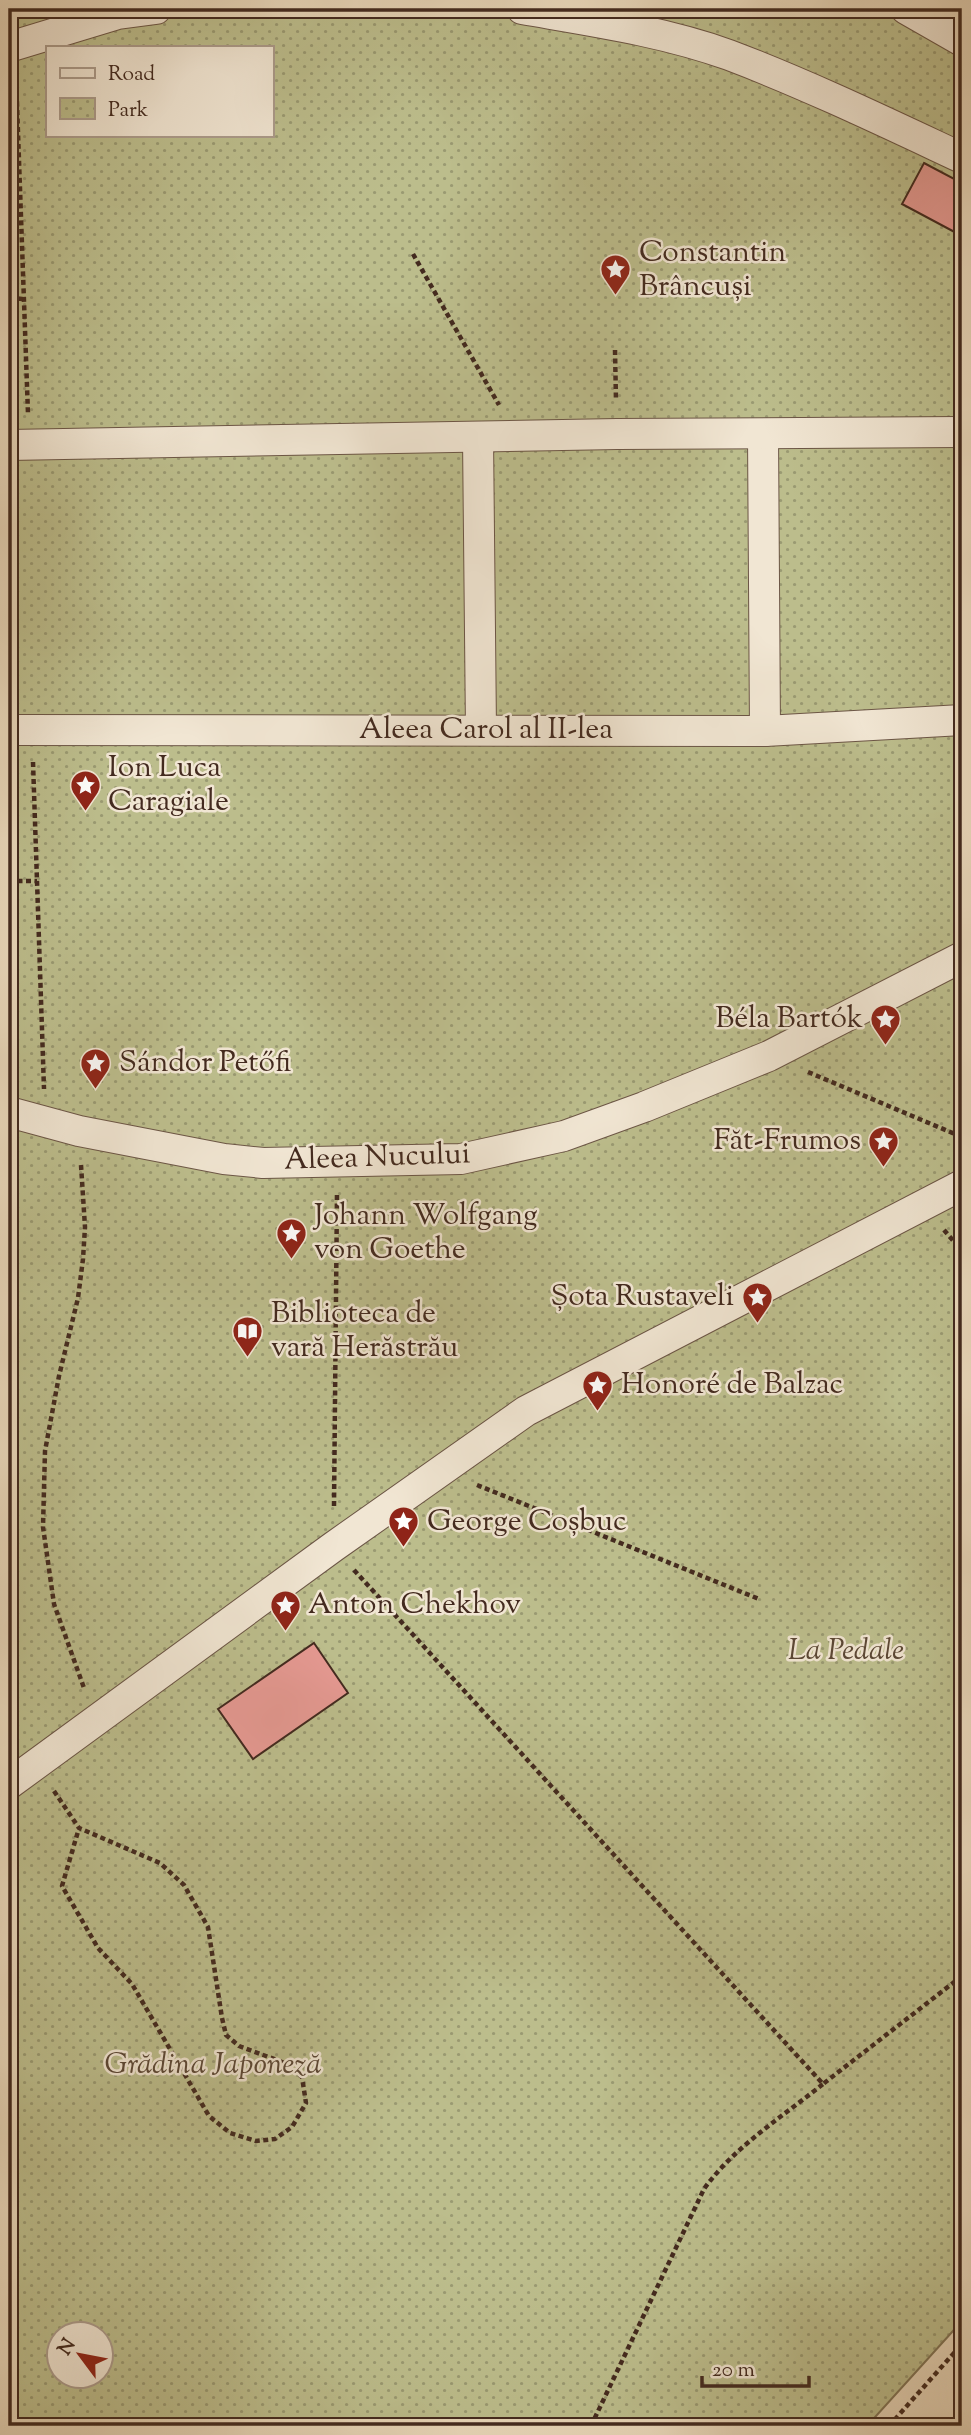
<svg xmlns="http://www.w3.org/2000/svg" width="971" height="2435" viewBox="0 0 971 2435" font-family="'Sorts Mill Goudy',serif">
	<defs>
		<pattern id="park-dots" width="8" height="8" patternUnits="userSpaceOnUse" patternTransform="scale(1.75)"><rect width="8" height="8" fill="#bcbd8c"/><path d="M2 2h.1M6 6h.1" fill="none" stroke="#9a9a72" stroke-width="1.8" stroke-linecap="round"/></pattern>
	</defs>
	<rect width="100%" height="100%" fill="#e9d8bb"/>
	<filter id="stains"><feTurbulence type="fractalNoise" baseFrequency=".00286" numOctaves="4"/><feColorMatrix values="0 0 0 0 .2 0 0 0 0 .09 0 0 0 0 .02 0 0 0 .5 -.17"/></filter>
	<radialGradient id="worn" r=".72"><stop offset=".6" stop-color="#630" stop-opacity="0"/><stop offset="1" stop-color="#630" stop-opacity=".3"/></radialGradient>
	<path fill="url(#park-dots)" stroke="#807456" stroke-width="2" fill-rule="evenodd" d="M9,9H962V2321L867,2426H9ZM47,47H271V135H47ZM60,2334H102V2376H60Z"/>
	<g fill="#e59992" stroke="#432a1f" stroke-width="2">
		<path d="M924,163L962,183V236L902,204Z"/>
		<path d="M314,1643L348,1693L253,1759L218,1709Z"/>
	</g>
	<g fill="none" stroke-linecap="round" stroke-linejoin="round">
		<defs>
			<g id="street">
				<path d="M522,9C591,21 662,31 729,55C808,85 885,122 962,158"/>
				<path d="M906,9L962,41"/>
				<path d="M9,47L118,14L156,9"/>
				<path d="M763,434L765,731"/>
				<path d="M478,437L481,730"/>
				<path d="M9,445L617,434L962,432"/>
				<path d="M9,730L765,731L962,720"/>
				<path d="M9,1112L79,1131L224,1159L263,1163L461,1159L564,1136L644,1107L769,1056L962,957"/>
				<path d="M9,1784L333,1547L526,1411L962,1185"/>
			</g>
		</defs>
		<use href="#street" stroke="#6c5646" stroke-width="32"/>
		<g stroke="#432a1f" stroke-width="4.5" stroke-dasharray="5 3.5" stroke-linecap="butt">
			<path d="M16,76L28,414"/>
			<path d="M413,254L499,405"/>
			<path d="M9,298L24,299"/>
			<path d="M615,350L616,401"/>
			<path d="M33,762L44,1089"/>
			<path d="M9,881H37"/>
			<path d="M808,1072L962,1137"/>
			<path d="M81,1165L85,1227L83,1259L78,1298L59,1376L45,1451L43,1527L54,1604L84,1688"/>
			<path d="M944,1230L962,1251"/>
			<path d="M477,1485L759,1599"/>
			<path d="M334,1506L337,1193"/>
			<path d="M354,1570L823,2084L962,1976"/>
			<path d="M54,1791L79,1828L160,1863L184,1885L208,1927L222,2018L226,2035L239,2046L282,2062L302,2077L306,2103L292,2127L275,2139L256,2141L230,2133L209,2116L132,1984L98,1948L62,1886L79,1828"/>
			<path d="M591,2426L704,2189C734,2147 782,2117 823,2084"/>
			<path d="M889,2426L962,2344"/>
		</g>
		<use href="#street" stroke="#f1e6d3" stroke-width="30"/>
	</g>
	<defs>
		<symbol id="sight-pin" viewBox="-11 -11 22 30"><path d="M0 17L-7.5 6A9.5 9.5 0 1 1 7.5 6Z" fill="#8f2418" stroke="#f1e6d3"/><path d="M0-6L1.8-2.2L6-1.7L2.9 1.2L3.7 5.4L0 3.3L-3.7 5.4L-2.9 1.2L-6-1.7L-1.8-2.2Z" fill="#fff"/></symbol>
		<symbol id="library-pin" viewBox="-11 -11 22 30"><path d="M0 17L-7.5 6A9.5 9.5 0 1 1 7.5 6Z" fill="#8f2418" stroke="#f1e6d3"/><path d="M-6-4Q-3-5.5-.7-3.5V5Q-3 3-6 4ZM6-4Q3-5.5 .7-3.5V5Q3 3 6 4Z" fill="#fff"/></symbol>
	</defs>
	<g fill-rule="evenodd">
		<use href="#sight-pin" x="598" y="252" width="35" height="47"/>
		<use href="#sight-pin" x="68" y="768" width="35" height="47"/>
		<use href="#sight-pin" x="868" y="1002" width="35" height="47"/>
		<use href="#sight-pin" x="78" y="1046" width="35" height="47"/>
		<use href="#sight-pin" x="866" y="1124" width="35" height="47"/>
		<use href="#sight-pin" x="274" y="1216" width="35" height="47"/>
		<use href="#sight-pin" x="740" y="1280" width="35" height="47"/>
		<use href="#library-pin" x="230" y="1314" width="35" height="47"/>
		<use href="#sight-pin" x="580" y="1368" width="35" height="47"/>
		<use href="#sight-pin" x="386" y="1504" width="35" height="47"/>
		<use href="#sight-pin" x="268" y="1588" width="35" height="47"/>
	</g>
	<g text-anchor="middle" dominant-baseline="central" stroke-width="5" stroke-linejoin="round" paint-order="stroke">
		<g font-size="30" fill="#432a1f" stroke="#f1e6d3" text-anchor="start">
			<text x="639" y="253">Constantin<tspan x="639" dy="34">Brâncuși</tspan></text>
			<text x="108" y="768">Ion Luca<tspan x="108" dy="34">Caragiale</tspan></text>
			<text x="863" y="1019" text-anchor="end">Béla Bartók</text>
			<text x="119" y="1063">Sándor Petőfi</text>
			<text x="861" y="1141" text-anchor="end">Făt-Frumos</text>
			<text x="314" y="1216">Johann Wolfgang<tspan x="314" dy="34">von Goethe</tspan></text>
			<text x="734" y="1297" text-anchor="end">Șota Rustaveli</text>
			<text x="271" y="1314">Biblioteca de<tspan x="271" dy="34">vară Herăstrău</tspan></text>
			<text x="621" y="1385">Honoré de Balzac</text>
			<text x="427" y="1522">George Coșbuc</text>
			<text x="308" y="1605">Anton Chekhov</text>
		</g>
		<g font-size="30" fill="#432a1f" stroke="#f1e6d3">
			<text x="486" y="730">Aleea Carol al II-lea</text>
			<text transform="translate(377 1158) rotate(-2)">Aleea Nucului</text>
		</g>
		<g font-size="30" font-style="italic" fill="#5b4735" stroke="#f1e6d3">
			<text x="846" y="1651">La Pedale</text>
			<text x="213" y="2065">Grădina Japoneză</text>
		</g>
	</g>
	<rect width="971" height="2435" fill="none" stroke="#e9d8bb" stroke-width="35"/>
	<rect x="10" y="10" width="950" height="2414" fill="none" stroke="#432a1f" stroke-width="3.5"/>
	<rect x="18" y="18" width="936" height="2400" fill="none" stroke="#432a1f" stroke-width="2"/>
	<rect x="46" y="46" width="228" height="91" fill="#f1e6d3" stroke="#ab9b8b" stroke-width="2"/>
	<rect x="60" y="68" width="35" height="10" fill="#f1e6d3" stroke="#ab9b8b" stroke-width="2"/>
	<text x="108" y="80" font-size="21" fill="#432a1f">Road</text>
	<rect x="60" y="98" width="35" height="21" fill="url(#park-dots)" stroke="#ab9b8b" stroke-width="2"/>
	<text x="108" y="116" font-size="21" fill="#432a1f">Park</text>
	<g transform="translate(80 2355) rotate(302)"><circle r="33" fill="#f1e6d3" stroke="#ab9b8b" stroke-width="2"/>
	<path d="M0-5L12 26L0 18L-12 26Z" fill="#8f2418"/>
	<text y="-10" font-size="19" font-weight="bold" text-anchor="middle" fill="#432a1f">N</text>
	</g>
	<path d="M702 2376v10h107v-10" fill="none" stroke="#432a1f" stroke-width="3.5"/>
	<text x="712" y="2376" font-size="21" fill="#432a1f" stroke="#f1e6d3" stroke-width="5" paint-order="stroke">20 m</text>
	<rect width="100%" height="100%" filter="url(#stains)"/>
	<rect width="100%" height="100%" fill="url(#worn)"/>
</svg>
